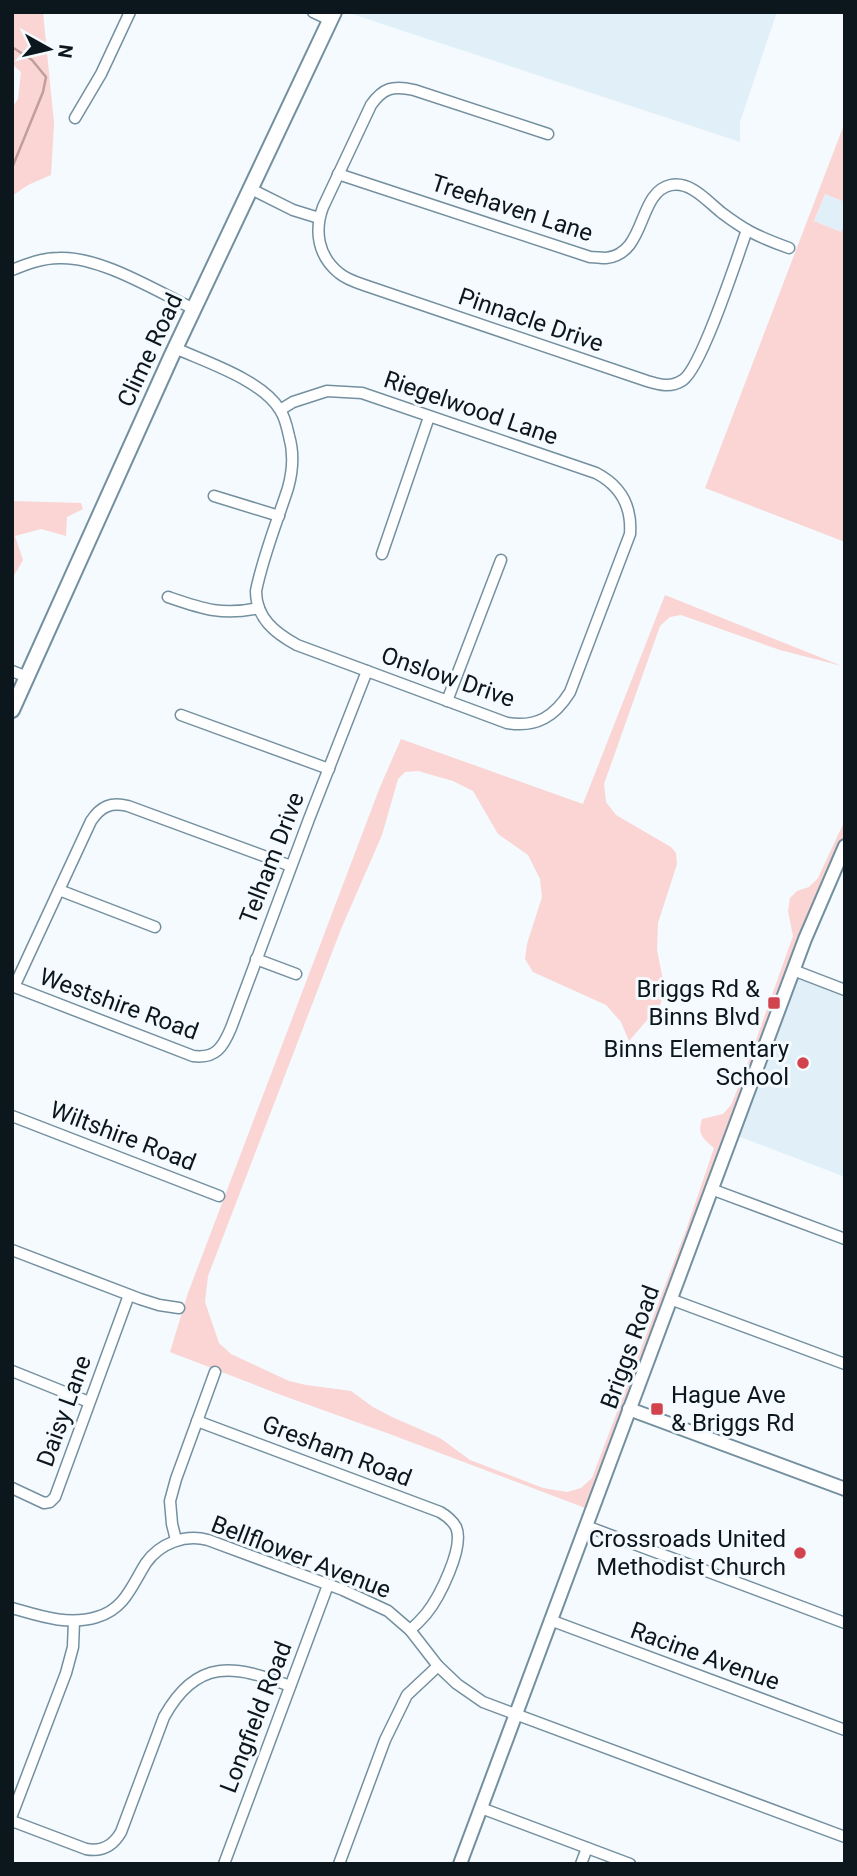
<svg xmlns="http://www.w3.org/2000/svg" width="857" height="1876" viewBox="0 0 857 1876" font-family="Roboto,sans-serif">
	<rect width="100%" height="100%" fill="#f4fafd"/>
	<g fill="#e1f0f8">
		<path d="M346,12H777L740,122V142Z"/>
		<path d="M825,194L845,202V224L841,232L814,221Z"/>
		<path d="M797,972L845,991V1177L735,1135Z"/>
	</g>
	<g fill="#fad5d4">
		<path d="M12,12H43L54,123L51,175L28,185L12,196V108L18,99L21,72L12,64Z"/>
		<path d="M845,122V202L825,194L814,221L841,232L845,224V542L705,488Z"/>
		<path d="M12,501L81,503L83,509L67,517L66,536L41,529L15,536L23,560L12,579Z"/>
		<path d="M665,595L842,666L780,650L681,615L670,617L660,626L604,784L606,802L616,815L671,847L676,853L677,864L658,923L657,950L665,990L660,1005L629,1041L621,1022L606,1005L533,972L525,959L527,944L542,897L540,879L528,855L498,834L473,791L453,781L418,771L405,772L398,779L382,835L341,929L208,1276L205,1302L219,1343L231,1354L289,1381L306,1385L351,1391L373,1407L392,1417L440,1438L470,1460L543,1488L567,1492L581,1488L592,1478L686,1230L714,1148C703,1138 697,1135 702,1119L723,1114L731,1105L745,1071L793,936L788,911L790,898L797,891L809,887L818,878L845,820V840L588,1509L387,1433L281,1395L170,1352L188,1293L380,787L401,739L583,804Z"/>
	</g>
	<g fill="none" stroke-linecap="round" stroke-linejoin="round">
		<path stroke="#c19e9c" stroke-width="2.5" d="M12,47L32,60L46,77L43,92L12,168"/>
		<defs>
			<g id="minor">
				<path d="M313,12L330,20"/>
				<path d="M75,118L101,74L130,12"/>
				<path d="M548,134L414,90C393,85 383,88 371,105L323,207C314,231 318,256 339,273C346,279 355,282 364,285L647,381C660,385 671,388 683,380C702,367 737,258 747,230"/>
				<path d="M338,174L590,257C595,257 601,258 606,258C647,254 637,192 671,185C691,181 708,202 722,213C730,219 740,226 749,231C762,238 775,243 789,248"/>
				<path d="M251,189L293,210L319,218"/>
				<path d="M12,270C27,264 42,258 59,258C100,256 156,291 194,309"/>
				<path d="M175,348C206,362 262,380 280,410C285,417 287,427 289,436C294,453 293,470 288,488C277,522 263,556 256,591C256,618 275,633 297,645L507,723C537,728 555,716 570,692L630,534C632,506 621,486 596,473L362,393L327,391L293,402L280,410"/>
				<path d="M214,496L279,516"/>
				<path d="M382,554L429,417"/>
				<path d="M168,597C203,609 222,616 259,608"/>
				<path d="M12,671L27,677"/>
				<path d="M447,701L501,560"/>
				<path d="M181,715L329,769"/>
				<path d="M59,890L155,927"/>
				<path d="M256,959L296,974"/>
				<path d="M793,970L845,990"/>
				<path d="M12,986L193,1056C216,1059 223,1047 231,1028L309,819L367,671"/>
				<path d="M14,987L91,821C101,806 111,802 128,806L291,866"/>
				<path d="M12,1116L219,1196"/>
				<path d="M711,1189L845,1239"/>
				<path d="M12,1250L140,1299L159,1305L179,1308"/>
				<path d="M670,1299L845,1364"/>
				<path d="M12,1371L89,1402"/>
				<path d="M197,1421L440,1512C447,1516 452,1520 456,1527C465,1547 439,1598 426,1614C421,1620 416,1625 410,1630"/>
				<path d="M12,1488L44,1503L50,1502L55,1497L129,1295"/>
				<path d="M586,1526L845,1623"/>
				<path d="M176,1540L172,1524L170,1501L176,1479L215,1372"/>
				<path d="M12,1608C40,1616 68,1626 97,1617C125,1609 132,1585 146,1563C160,1543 185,1534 208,1540L343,1590L388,1611L410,1630L438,1666L457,1684L483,1702L845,1837"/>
				<path d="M550,1620L845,1730"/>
				<path d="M481,1808L630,1864"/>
				<path d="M12,1815L66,1673L73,1647L74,1621"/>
				<path d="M12,1821L86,1849C102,1852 113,1846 121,1832L164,1717C197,1657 235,1665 290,1686"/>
				<path d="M224,1864L328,1585"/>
				<path d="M339,1864L385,1740L407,1695L438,1666"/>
				<path d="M581,1864L587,1848"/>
			</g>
			<g id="tertiary">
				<path d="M629,1409L845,1489"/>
				<path d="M460,1864L805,939L845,846"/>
			</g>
			<path id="secondary" d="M12,710L171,357L334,12"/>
		</defs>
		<use href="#minor" stroke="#7490a0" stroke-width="13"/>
		<use href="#tertiary" stroke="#7490a0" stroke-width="16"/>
		<use href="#secondary" stroke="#7490a0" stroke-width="18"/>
		<use href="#minor" stroke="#fff" stroke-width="10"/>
		<use href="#tertiary" stroke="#fff" stroke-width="12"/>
		<use href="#secondary" stroke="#fff" stroke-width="14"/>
	</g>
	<g fill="#d3434e" stroke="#f4fafd" stroke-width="2.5">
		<rect x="767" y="996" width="14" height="14" rx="3.5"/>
		<circle cx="803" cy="1063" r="7"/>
		<rect x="650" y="1402" width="14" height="14" rx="3.5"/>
		<circle cx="800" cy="1553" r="7"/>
	</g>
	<g text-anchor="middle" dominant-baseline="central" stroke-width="6" stroke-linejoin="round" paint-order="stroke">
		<g font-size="24" fill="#0c171d" stroke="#f4fafd">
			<text transform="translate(512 208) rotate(18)">Treehaven Lane</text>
			<text transform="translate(531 320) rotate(19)">Pinnacle Drive</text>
			<text transform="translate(150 350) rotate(-65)">Clime Road</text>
			<text transform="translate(471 408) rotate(19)">Riegelwood Lane</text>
			<text transform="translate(448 677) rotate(19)">Onslow Drive</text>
			<text transform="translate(272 858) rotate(-69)">Telham Drive</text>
			<text transform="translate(119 1004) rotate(20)">Westshire Road</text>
			<text transform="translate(123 1136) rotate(21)">Wiltshire Road</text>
			<text transform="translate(630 1347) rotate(-70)">Briggs Road</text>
			<text transform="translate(64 1411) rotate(-70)">Daisy Lane</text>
			<text transform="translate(337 1451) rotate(21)">Gresham Road</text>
			<text transform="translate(301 1557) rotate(21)">Bellflower Avenue</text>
			<text transform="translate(705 1656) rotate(20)">Racine Avenue</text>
			<text transform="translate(256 1717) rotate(-69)">Longfield Road</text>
		</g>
		<g font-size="24" fill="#0c171d" stroke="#f4fafd" text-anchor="end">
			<text x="760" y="989">Briggs Rd &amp;<tspan x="760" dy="28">Binns Blvd</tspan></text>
			<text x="789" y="1049">Binns Elementary<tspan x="789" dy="28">School</tspan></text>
			<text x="671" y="1395" text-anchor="start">Hague Ave<tspan x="671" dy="28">&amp; Briggs Rd</tspan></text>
			<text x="786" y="1539">Crossroads United<tspan x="786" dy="28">Methodist Church</tspan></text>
		</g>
	</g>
	<rect width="857" height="1876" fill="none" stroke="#0c171d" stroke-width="28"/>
	<g transform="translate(49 49) rotate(98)" stroke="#f4fafd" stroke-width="5" paint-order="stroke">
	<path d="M0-5L12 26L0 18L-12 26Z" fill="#0c171d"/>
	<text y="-10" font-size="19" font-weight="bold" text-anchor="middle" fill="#0c171d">N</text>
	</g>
</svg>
